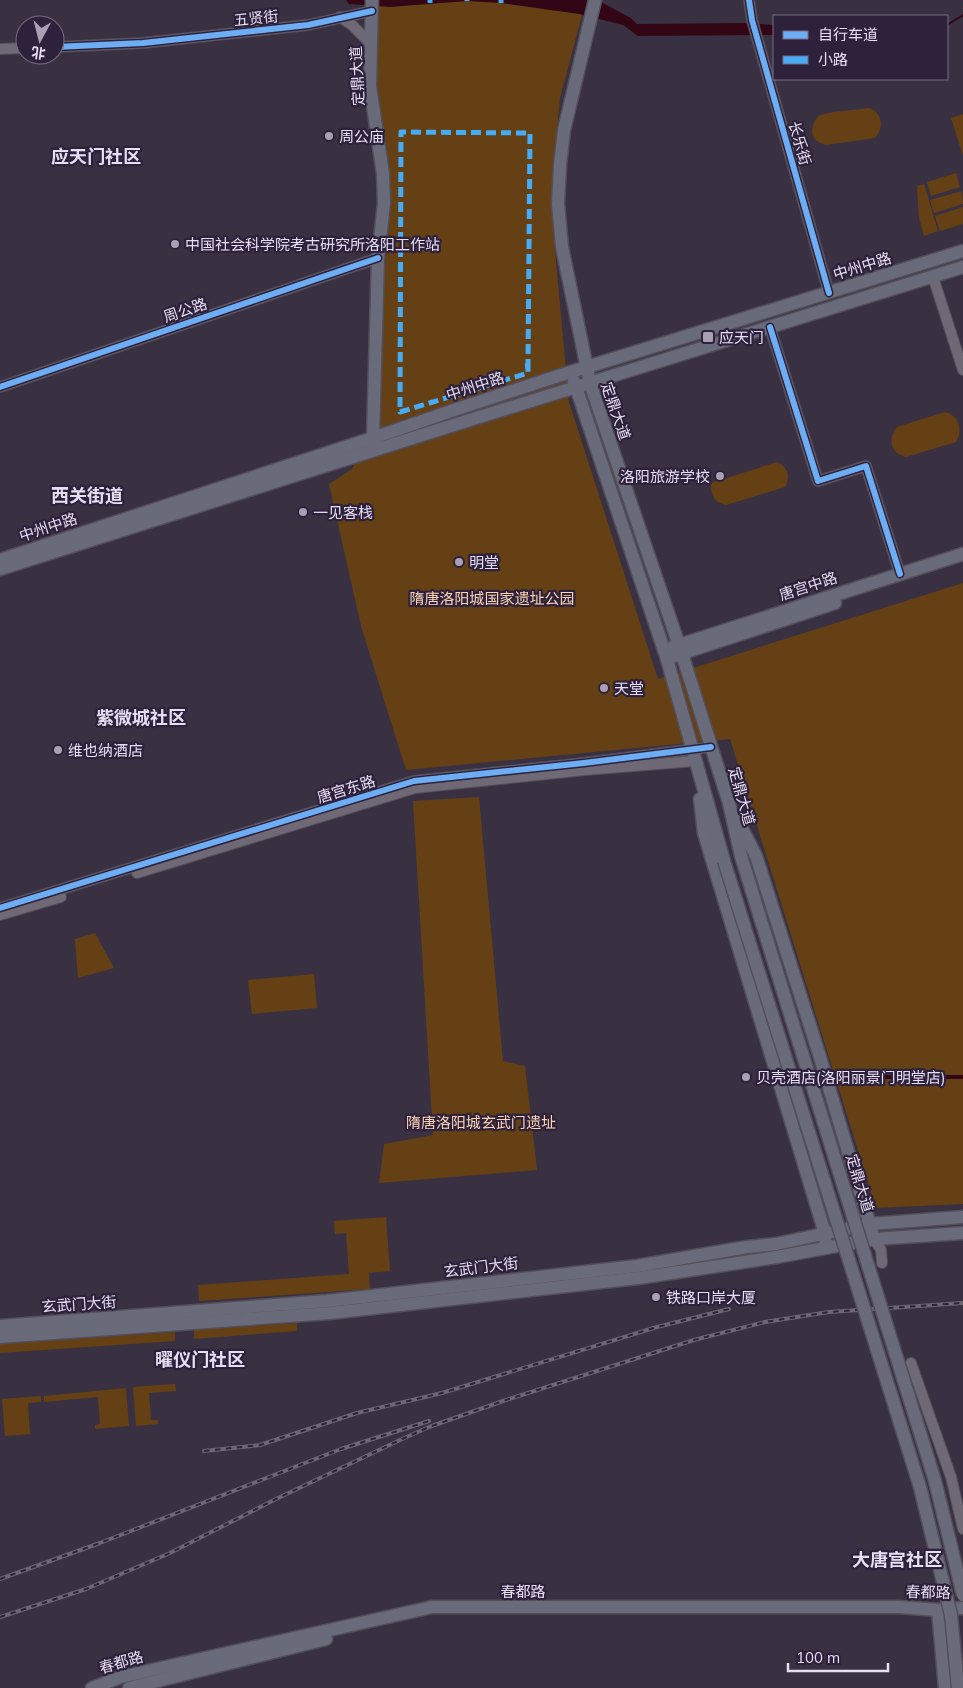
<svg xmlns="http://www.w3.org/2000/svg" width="963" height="1688" viewBox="0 0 963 1688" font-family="Mulish,'Noto Sans SC',sans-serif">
	<rect width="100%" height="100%" fill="#393141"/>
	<g fill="#654015">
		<path d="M378,0H586L560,98L553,175V229L569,402L658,679L963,583V1204L876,1208L730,739L406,770L361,626L329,484L352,469L378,412L389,187L387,154L380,108L375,86Z"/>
		<path d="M869,108C882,112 885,128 875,138L826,145C819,143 813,140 812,132C812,126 815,117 821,115C831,111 857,110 869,108Z"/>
		<path d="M963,114V156L951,118Z"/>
		<path d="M956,173L960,187L931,196L927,182Z"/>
		<path d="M924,184L938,231L924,236L919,218L917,186Z"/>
		<path d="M962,191L963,204L934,213L930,200Z"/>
		<path d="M963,207V224L940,231L935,216Z"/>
		<path d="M945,412C959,415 963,431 956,442L906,457C891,454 887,439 897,427Z"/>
		<path d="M777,462C788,467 791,477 785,487L726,505C714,502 711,496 711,483Z"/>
		<path d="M479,797L503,1061L525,1066L537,1170L379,1183L384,1144L433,1135L413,801Z"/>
		<path d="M95,933L114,968L78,978L75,939Z"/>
		<path d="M314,974L317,1008L252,1014L248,980Z"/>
		<path d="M386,1217L390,1271L369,1273L370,1289L199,1301L198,1285L349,1274L346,1233L335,1234L334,1221Z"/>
		<path d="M297,1323V1331L194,1339V1330Z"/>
		<path d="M175,1332V1341L0,1353V1344Z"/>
		<path d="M175,1384L176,1391L149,1393L151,1420H158V1424L136,1426L133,1387Z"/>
		<path d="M126,1388L129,1426L95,1429V1425L100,1424L98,1397L44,1402V1396Z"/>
		<path d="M41,1396V1402L28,1403L30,1434L5,1436L2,1399Z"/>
	</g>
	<g fill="#330616">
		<path d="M346,0H597L631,18L637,24L746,23L774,25V35L638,36L623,25L579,14L501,3L467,1L390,7L349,4Z"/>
		<rect x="864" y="1075" width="99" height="4"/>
	</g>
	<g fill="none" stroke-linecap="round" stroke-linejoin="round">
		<path stroke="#330616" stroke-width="2" d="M947,25L963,15"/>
		<defs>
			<g id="minor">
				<path d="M749,0L752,20L829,293"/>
				<path d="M340,17L352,25L371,44"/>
				<path d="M55,47L143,43L308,25L372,11"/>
				<path d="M0,49L25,48"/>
				<path d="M933,277L963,370"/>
				<path d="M770,327L818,481L866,466L900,574"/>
				<path d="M0,387L378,258"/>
				<path d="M137,873L415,788L585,770L695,761"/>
				<path d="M0,908L414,781L584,763L711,747"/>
				<path d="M0,915L61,897"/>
				<path d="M874,1239L881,1250L882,1263"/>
				<path d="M911,1363L951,1477L963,1529"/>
			</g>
			<g id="major">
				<path d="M372,0L370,86L383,174L384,203L378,258L373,438L376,445"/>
				<path d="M595,0L564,130L560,165L558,204L562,247L590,383L682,654L729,803L741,856"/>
				<path d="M574,381L667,659L724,861"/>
				<path d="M0,560L373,438L454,410L561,375L963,251"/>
				<path d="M0,569L457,424L963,267"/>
				<path d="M673,647L963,554"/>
				<path d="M674,656L835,603"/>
				<path d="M700,799L704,833L823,1227L826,1243"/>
				<path d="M738,821L756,856L819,1054L872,1232"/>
				<path d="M0,1326L327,1301L637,1266L747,1247L776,1244L870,1224L963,1217"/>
				<path d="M0,1337L330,1313L638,1278L777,1257L874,1239L963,1233"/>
				<path d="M938,1610L945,1688"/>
				<path d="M92,1688L121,1677L432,1607H899L938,1610L963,1608"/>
				<path d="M129,1688L326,1639"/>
			</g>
		</defs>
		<use href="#minor" stroke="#544e5b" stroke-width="12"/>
		<use href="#major" stroke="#544e5b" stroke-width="15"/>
		<use href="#minor" stroke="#6f6976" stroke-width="10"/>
		<use href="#major" stroke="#696b7b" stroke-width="12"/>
		<defs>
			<g id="rail">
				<path d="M204,1451L260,1445L357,1413L442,1393L657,1327L729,1309"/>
				<path d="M0,1579L100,1543L341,1449L429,1421"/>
				<path d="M0,1617L86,1589L170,1553L276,1499L400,1440L429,1427L503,1401L694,1340L765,1322L829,1312L963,1303"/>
			</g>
		</defs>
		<use href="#rail" stroke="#6d6773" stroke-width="4"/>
		<use href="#rail" stroke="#2e213c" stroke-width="2" stroke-dasharray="5.5" stroke-linecap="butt"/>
		<defs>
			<g id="major-bridge">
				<path d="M741,856L935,1481L963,1595"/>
				<path d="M724,861L920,1487L951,1615L958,1688"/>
			</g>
		</defs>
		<use href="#major-bridge" stroke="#544e5b" stroke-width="15" stroke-linecap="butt"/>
		<use href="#major-bridge" stroke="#696b7b" stroke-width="12"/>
		<g stroke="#46acf6" stroke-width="5" stroke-dasharray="10 5" stroke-linecap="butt">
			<path d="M467,1V0"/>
			<path d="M430,3V0"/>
			<path d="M501,3V0"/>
			<path d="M525,366H528L530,133L401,132L400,412L528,373V366"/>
		</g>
		<defs>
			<g id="cycleway">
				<path d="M749,0L752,20L829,293"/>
				<path d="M55,47L143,43L308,25L372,11"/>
				<path d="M770,327L818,481L866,466L900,574"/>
				<path d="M0,387L378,258"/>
				<path d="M0,908L414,781L584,763L711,747"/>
			</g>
		</defs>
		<use href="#cycleway" stroke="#2e213c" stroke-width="9"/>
		<use href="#cycleway" stroke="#6dadf4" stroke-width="6"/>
	</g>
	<g fill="#a9a1b3" stroke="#2e213c" stroke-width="2">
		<circle cx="329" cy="136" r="5"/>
		<circle cx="175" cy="244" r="5"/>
		<rect x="702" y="331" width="12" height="12" rx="2.5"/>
		<circle cx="720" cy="476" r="5"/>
		<circle cx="303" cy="512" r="5"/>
		<circle cx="459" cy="562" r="5"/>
		<circle cx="604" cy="688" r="5"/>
		<circle cx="58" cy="750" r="5"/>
		<circle cx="746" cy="1077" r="5"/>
		<circle cx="656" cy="1297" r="5"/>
	</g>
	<g text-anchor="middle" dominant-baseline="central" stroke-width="4.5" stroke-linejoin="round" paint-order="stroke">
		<g font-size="15" fill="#e6def1" stroke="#2e213c">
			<text transform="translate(256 18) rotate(-6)">五贤街</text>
			<text transform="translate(357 76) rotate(-93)">定鼎大道</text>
			<text transform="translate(800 143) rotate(74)">长乐街</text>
			<text transform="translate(862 266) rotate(-17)">中州中路</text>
			<text transform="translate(185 310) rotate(-19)">周公路</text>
			<text transform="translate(475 386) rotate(-18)">中州中路</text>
			<text transform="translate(616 411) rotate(71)">定鼎大道</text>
			<text transform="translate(48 527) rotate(-18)">中州中路</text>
			<text transform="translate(808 586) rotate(-18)">唐宫中路</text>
			<text transform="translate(346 789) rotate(-17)">唐宫东路</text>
			<text transform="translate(742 796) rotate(74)">定鼎大道</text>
			<text transform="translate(860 1183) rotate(73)">定鼎大道</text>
			<text transform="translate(481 1267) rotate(-7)">玄武门大街</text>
			<text transform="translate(79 1304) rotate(-4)">玄武门大街</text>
			<text x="523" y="1591">春都路</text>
			<text transform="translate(928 1592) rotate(1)">春都路</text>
			<text transform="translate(121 1662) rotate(-16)">春都路</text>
		</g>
		<g font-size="15" fill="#e6def1" stroke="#2e213c" text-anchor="start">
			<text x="339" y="136">周公庙</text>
			<text x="185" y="244">中国社会科学院考古研究所洛阳工作站</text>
			<text x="719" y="337">应天门</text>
			<text x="710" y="476" text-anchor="end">洛阳旅游学校</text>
			<text x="313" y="512">一见客栈</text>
			<text x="469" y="562">明堂</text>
			<text x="614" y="688">天堂</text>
			<text x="68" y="750">维也纳酒店</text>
			<text x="756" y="1077">贝壳酒店(洛阳丽景门明堂店)</text>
			<text x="666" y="1297">铁路口岸大厦</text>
		</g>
		<g font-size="15" fill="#fcd6b2" stroke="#2e213c">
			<text x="492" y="598">隋唐洛阳城国家遗址公园</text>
			<text x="481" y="1122">隋唐洛阳城玄武门遗址</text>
		</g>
		<g font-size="18" font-weight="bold" fill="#e6def1" stroke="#2e213c">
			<text x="96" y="156">应天门社区</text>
			<text x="87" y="495">西关街道</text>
			<text x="141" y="717">紫微城社区</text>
			<text x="200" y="1359">曜仪门社区</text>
			<text x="897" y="1559">大唐宫社区</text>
		</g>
	</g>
	<rect x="773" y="15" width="175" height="65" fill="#2e213c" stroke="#786d84"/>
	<rect x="783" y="31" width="25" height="8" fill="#6dadf4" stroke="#786d84"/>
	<text x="818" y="40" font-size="15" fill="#e6def1">自行车道</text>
	<rect x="783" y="56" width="25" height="8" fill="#46acf6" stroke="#786d84"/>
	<text x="818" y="65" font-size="15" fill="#e6def1">小路</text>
	<g transform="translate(40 40) rotate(187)"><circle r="24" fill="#2e213c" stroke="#786d84"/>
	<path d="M0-4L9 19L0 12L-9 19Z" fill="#a9a1b3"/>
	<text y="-8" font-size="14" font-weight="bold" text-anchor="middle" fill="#e6def1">北</text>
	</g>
	<path d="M788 1663v8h100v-8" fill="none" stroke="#e6def1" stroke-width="2.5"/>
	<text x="796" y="1663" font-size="15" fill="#e6def1" stroke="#2e213c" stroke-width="4" paint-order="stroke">100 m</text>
</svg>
